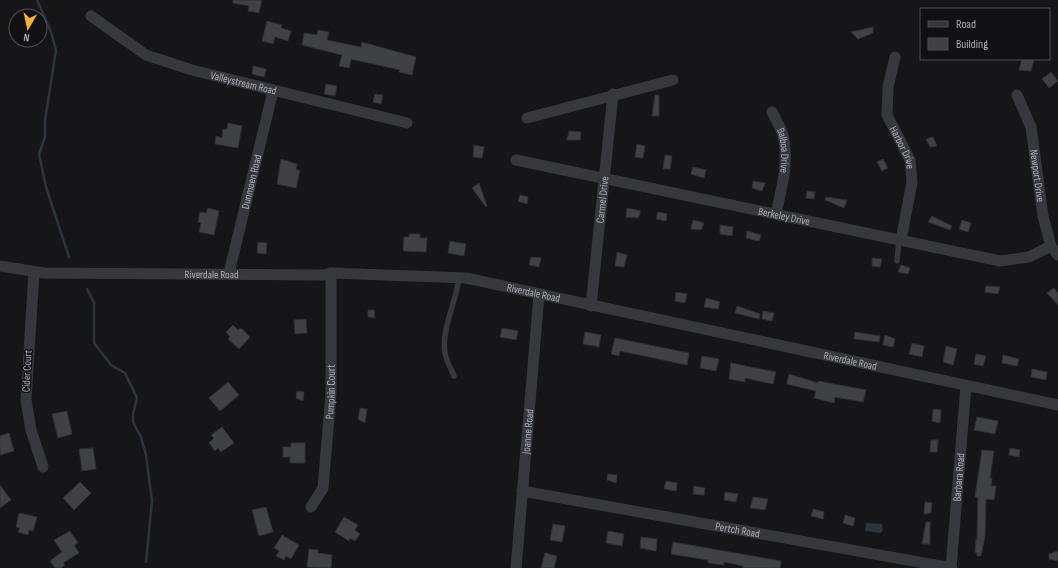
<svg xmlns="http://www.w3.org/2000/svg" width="1058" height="568" viewBox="0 0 1058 568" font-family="'Sofia Sans Condensed',sans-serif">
	<rect width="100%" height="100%" fill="#161618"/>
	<path fill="#2c353c" d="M866,523L882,524L883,530L881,533L865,531Z"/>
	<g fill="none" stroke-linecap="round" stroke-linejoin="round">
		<g stroke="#2c353c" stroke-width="2.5">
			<path d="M37,0L51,32L56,50L45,121V137L39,154L46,187L69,257"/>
			<path d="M87,289L94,303V343L111,365L125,373L137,398L133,414V422L141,437L146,455L152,501L146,562"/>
		</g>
	</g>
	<g fill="#404145" stroke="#303034">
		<path d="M233,0H262L259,13L248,11L249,6L233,3Z"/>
		<path d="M267,21L282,25L281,28L291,31L288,41L275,37L273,44L262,41Z"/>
		<path d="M873,27V33L858,39L851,32Z"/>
		<path d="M318,30L329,32L327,40L361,47L362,42L416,57L412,75L399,72L400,70L351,59L349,68L339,66L342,55L302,45L304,33L317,35Z"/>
		<path d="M1022,59H1034L1031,71L1019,70Z"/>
		<path d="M253,66L266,69L264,77L252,74Z"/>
		<path d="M1051,72L1058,81L1049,88L1042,79Z"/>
		<path d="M326,84L337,86L335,96L324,94Z"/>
		<path d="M375,94L383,95L381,104L373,102Z"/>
		<path d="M655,95H659V116H652Z"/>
		<path d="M228,123L242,126L238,148L215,144L216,136L222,138L223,129H227Z"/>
		<path d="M569,131L581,132L580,140H567Z"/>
		<path d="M933,137L937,146L930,147L926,139Z"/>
		<path d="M637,144L645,146L643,158L635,157Z"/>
		<path d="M474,145L484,147L482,158L473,157Z"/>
		<path d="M665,155L672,156L670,169H663Z"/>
		<path d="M281,159L297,164L296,170H300L296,188L277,184Z"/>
		<path d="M883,159L888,168L882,171L877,162Z"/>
		<path d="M693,167L706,170L704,178L691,174Z"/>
		<path d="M753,181L765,183L762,191L752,188Z"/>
		<path d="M479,183L487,206L486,207L472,188Z"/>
		<path d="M807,191L815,192L814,199L806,198Z"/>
		<path d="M520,195L528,197L527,204L518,201Z"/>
		<path d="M826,197L847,200L844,208L825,200Z"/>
		<path d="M208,208L219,211L214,235L199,232L201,223L198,222L200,212L206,213Z"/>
		<path d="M627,208L641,211L638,218L626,217Z"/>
		<path d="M658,212L667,214L666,221L656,219Z"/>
		<path d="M932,216L952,226L950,230L928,222Z"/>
		<path d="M693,220L704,223L701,230L691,229Z"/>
		<path d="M962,220L971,223L968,232L959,229Z"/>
		<path d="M720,225L733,227L732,236L720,234Z"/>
		<path d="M747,231L761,235L759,241L746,238Z"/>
		<path d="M409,234H420V238H427L426,252L403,251L404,237H409Z"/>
		<path d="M450,241L466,244L464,256L448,253Z"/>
		<path d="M258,242L267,243L266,254L257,253Z"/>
		<path d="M617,252L627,255L624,267L615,266Z"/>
		<path d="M531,257L541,258L539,267L529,265Z"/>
		<path d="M872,258L882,259L880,267L872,266Z"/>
		<path d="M901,265L910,268L908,274L898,272Z"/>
		<path d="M986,286L1000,287L998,294L985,292Z"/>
		<path d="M1054,288L1058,293V305L1047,293Z"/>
		<path d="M676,292L687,294L685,303L675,301Z"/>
		<path d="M706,298L720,302L718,309L704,307Z"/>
		<path d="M737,306L760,314L759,319L735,313Z"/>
		<path d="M368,310H374L375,318L368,317Z"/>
		<path d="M763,311L774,313L772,321L762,319Z"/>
		<path d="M306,319L307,333L295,334L294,320Z"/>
		<path d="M233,325L238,330L241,328L250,337L239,349L228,339L230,337L226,332Z"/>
		<path d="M502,328L518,331L516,340L500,337Z"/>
		<path d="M585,332L601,335L599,347L583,344Z"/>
		<path d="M855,332L880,336L879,342L854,339Z"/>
		<path d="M885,335L895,339L893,347L883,345Z"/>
		<path d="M615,338L689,353L687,365L620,351L619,356L611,354Z"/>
		<path d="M912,343L924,346L922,357L909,354Z"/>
		<path d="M946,346L957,349L953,365L943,362Z"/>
		<path d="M976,354L986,356L983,366L974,364Z"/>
		<path d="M1003,355L1019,359L1017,366L1002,363Z"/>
		<path d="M702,356L719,359L716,371L700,368Z"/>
		<path d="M731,363L776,372L773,384L745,378V382L729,379Z"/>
		<path d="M1032,369L1047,372L1046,380L1031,377Z"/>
		<path d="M789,374L818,383V381L866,390L863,402L835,397L834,403L814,398L816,391L787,384Z"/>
		<path d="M228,382L239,395L220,411L209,398Z"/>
		<path d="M297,391L304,392L303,401L296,398Z"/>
		<path d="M360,408L367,409L365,423L358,419Z"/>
		<path d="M933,409L941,410L940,423L932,421Z"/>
		<path d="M67,411L72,434L58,438L52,414Z"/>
		<path d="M977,417L998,421L995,434L974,430Z"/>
		<path d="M222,427L234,443L221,452L218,448L215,451L209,443L214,438L211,435Z"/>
		<path d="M9,433L14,451L0,455V436Z"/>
		<path d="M931,440H938L937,452H930Z"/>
		<path d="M291,443H305V463H290V457H283V447H291Z"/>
		<path d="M93,448L96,469L82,471L79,449Z"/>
		<path d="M1010,448L1020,450L1019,457L1009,455Z"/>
		<path d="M982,450L994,451L990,478H992L991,486H996L994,500L986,499L985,536L981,556H977V553L975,552L976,539L977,540L978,498L975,497Z"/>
		<path d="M608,474L617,475L616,483L607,480Z"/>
		<path d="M666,481L677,483L676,491L664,489Z"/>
		<path d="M80,482L91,493L74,510L63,498Z"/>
		<path d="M0,485L11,500L0,508Z"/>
		<path d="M694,486L705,488L704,495L693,494Z"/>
		<path d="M725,492L738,494L736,502L724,500Z"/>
		<path d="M753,497L768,499L765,510L750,508Z"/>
		<path d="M925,502L932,503L931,513L924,514Z"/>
		<path d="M266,507L273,532L259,536L252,510Z"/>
		<path d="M813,509L824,512L823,519L811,516Z"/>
		<path d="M19,513L37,517L33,531L29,530L28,535L18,532L20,528L16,527Z"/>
		<path d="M845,515L855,518L853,526L843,523Z"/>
		<path d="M344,517L358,525L355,530L360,534L355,541L350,538L349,541L335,532Z"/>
		<path d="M926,522H930V544H922Z"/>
		<path d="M553,524L565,526L562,542L550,540Z"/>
		<path d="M70,531L78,543L74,545L79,553L63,563L65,565L61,568H55L50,561L62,552L54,540Z"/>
		<path d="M608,531L624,534L622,546L606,543Z"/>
		<path d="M282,535L299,545L291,559L286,556L284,560L276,556L279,551L274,548Z"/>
		<path d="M641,537L657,539L656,551L640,548Z"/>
		<path d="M673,542L781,561L780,568H743V566L724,562V565L708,563V560L671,554Z"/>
		<path d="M309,549L318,550V553L332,555L331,568L307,567Z"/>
		<path d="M1058,551V561L1049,559V554Z"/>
		<path d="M545,553L557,556L554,568H541Z"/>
	</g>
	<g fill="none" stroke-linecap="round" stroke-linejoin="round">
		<g stroke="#37383d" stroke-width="5.5">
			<path d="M897,261L899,240"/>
			<path d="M454,376C451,368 446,361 445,353C441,330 456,302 459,278"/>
		</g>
		<g stroke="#37383d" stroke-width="11">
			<path id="s1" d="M91,16L146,55L192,70L407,123"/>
			<path id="s2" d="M895,57L888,87L887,115L910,160L912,182L901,240"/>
			<path id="s3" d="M1017,95L1031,127L1043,216L1051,246L1058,255"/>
			<path id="s4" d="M772,112C776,120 781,128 783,135C789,161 782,188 776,213"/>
			<path d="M527,118L673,80"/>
			<path id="s5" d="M516,160L1000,261L1029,257L1051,246"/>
			<path id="s6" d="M0,266L44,273L323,275L331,273L466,278L1058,405"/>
			<path d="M34,272L26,400L31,430L43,467"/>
			<path id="s7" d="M229,273L273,91"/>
			<path id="s8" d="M591,306L613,94"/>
			<path id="s9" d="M522,491L952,568"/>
			<path id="s10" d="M311,507L323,488L331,394V273"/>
			<path id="s11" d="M516,568L539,295"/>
			<path id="s12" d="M951,568L966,386"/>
		</g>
	</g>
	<g text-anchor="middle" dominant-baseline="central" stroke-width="3" stroke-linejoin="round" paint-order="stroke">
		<g font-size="11" fill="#a8adb8" stroke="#111113">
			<text stroke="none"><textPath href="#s1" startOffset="169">Valleystream Road</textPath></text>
			<text stroke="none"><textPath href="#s2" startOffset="95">Harbor Drive</textPath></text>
			<text stroke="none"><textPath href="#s4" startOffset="41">Balboa Drive</textPath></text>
			<text stroke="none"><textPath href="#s3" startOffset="84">Newport Drive</textPath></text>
			<text stroke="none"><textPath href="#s7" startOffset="94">Dunmoen Road</textPath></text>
			<text stroke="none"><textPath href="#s8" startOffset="107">Carmel Drive</textPath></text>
			<text stroke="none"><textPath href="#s5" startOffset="274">Berkeley Drive</textPath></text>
			<text stroke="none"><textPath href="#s6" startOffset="212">Riverdale Road</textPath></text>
			<text stroke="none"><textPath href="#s6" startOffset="536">Riverdale Road</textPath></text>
			<text stroke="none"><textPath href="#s6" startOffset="860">Riverdale Road</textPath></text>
			<text transform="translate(27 371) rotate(-87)">Cider Court</text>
			<text stroke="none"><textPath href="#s10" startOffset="119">Pumpkin Court</textPath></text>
			<text stroke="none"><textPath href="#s11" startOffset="137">Joanne Road</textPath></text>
			<text stroke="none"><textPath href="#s12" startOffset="91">Barbara Road</textPath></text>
			<text stroke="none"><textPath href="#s9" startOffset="219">Pertch Road</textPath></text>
		</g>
	</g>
	<rect x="920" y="8" width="130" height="52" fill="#111113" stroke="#4d4f55"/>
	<rect x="928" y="21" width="20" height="6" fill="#37383d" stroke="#4d4f55"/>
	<text x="956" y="28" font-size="12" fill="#a8adb8">Road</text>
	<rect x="928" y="38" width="20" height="12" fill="#404145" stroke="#4d4f55"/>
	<text x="956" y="48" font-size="12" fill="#a8adb8">Building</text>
	<g transform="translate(28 28) rotate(189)"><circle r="19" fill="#111113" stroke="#4d4f55"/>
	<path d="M0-3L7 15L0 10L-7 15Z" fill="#f2b134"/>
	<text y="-6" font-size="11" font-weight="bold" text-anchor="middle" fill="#a8adb8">N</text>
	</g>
</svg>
